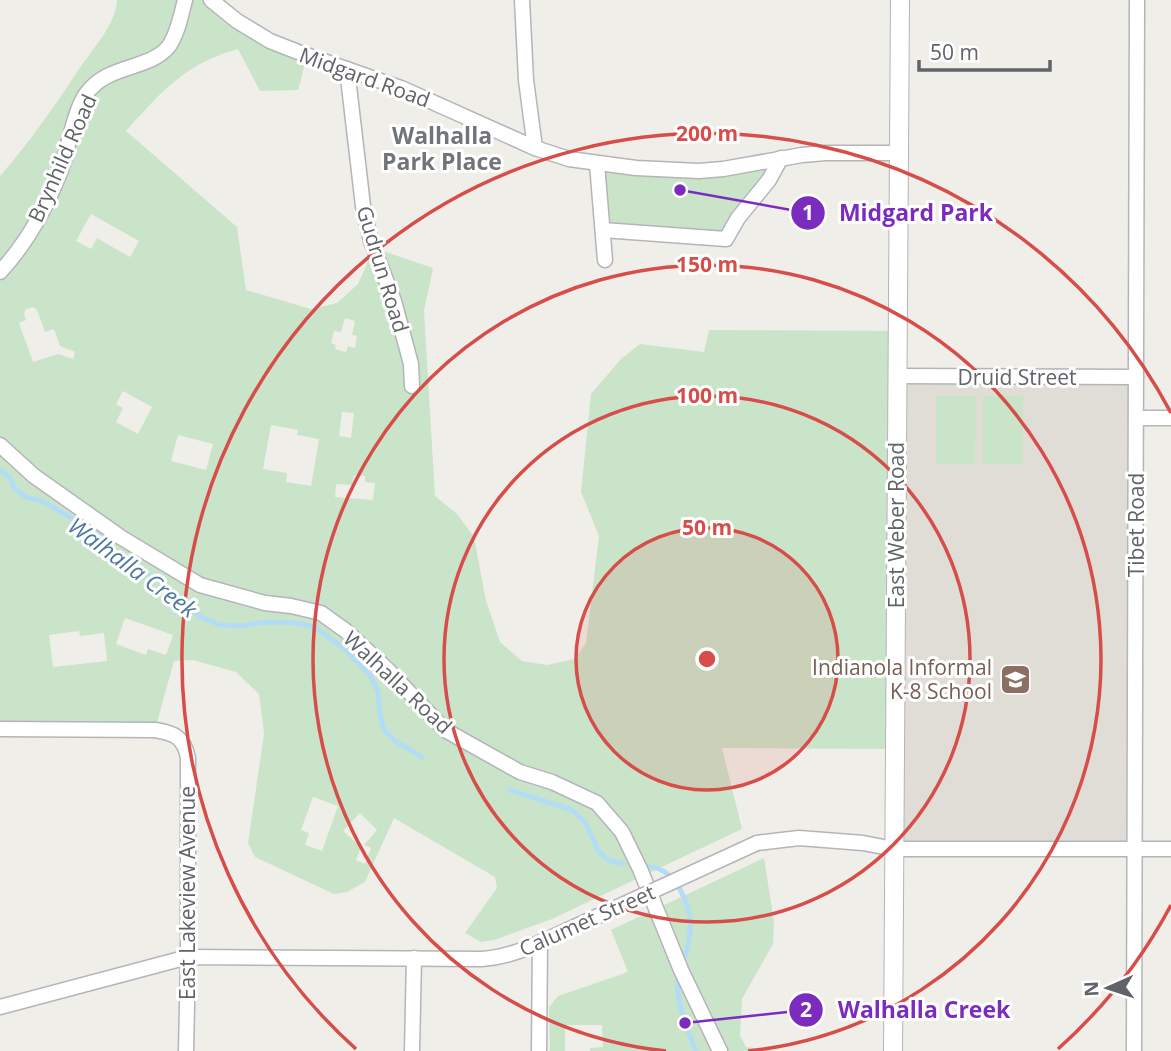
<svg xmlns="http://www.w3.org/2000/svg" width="1171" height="1051" viewBox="0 0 1171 1051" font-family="'Open Sans',sans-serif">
	<rect width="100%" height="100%" fill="#f0eee9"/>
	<path fill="#e0ddd7" d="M897,376L1136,377L1135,849H894Z"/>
	<g fill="#cae4c9" fill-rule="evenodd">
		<path d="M117,0H211L306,60L298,90L260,91L238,49C186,63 161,92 126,131L237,227L246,290L311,309L337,303L358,284L374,248L433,268L424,311L435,496L457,514L474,537L486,601L500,642L522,661L547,665L574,659L586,643L599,536L581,492L591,394L621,359L640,344L704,352L709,330L898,331L894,749L722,748L742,829L552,919L494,940L481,942L465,933L497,888L495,877L394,818L365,882L347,892L334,894L255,857L248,843L264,734L259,694L236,672L193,660L174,661L155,730L0,729V176C30,142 56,104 81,66C94,48 116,23 117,0ZM91,214L139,241L130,257L97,238L91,249L76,241ZM33,307L37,310L45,332L54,329L60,346L75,352L73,359L58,354L33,362L19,323L26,320L24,314L26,309ZM345,318L355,321L352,335L357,336L355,348L348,346L346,352L335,349L336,345L331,343L334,331L341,332ZM123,391L152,407L138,434L116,422L123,408L116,404ZM342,412L354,413L351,438L339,436ZM271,425L298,430L297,435L319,439L311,486L286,482L287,473L263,469ZM178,435L213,444L206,470L171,461ZM354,475L365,476V482L375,483L373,500L335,497L336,484L352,485ZM125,618L173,635L166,655L148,649L146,655L116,644ZM79,631L80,636L104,633L107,661L53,667L49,635ZM313,797L338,806L322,851L305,845L309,833L301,830ZM360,813L377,830L364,845L371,848L365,864L356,860L361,847L343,831Z"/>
		<path d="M781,158L726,239L603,230L597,164L673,170Z"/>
		<path d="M936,396H976L975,464H936Z"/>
		<rect x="983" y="396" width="40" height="68"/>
		<path d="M764,858L774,922L773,944L742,999L740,1035L746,1047L775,1051H590V1048L603,1047L602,1025H565V1051H550L549,1007L558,996L628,972L611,930Z"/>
	</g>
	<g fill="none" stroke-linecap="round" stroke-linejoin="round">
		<g stroke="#b3dcf5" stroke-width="5">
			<path d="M0,470L10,478L15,489L26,497L42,501L95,532L106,542L112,554L121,564L157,579L179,596L199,616L220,625L243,626L265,622L297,623L316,628L346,650L370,675L378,692L380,714L384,730L395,741L422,757"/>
			<path d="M510,790L572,810L585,822L599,852L608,860L623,864"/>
			<path d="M644,866C650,867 656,867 661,870C667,872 670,876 674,881C692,903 694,930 685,956"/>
			<path d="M678,974C675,1002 686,1026 696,1051"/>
		</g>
		<defs>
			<g id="minor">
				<path d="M211,0L237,21L270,41L298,52L401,88L535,148L569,159L636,168L699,171L723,169L802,155L826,153H899"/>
				<path d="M522,0L526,80L535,148"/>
				<path d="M347,69L363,206L371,241L394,301L411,364L412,386"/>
				<path d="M597,164L605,260"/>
				<path d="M603,230L726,239L738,218L769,180L781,158"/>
				<path d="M0,272C26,244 47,206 61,170C68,149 74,111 86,94C108,63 149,71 169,46C178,33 181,15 185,0"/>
				<path d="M897,376L1136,377"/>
				<path d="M1136,418H1171"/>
				<path d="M0,445L34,476L122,538L200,585L265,603L291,606L321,613L346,631L389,671L445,730L520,772L552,782L597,803L622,832L640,869L681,970L720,1051"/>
				<path d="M0,729L155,730C174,733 184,737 188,758V957L186,1051"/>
				<path d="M757,843L799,838L863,843L894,849H1171"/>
				<path d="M0,1007L188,957L482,959C510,957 533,946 559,934"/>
				<path d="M412,1051L414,958"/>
				<path d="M539,1051L540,943"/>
				<path d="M1134,1051L1137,0"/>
			</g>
			<path id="tertiary" d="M893,1051L900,0"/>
		</defs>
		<use href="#minor" stroke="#b4b5b9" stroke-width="17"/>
		<use href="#tertiary" stroke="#b4b5b9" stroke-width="20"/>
		<use href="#minor" stroke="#fff" stroke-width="14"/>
		<use href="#tertiary" stroke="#fff" stroke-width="18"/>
		<defs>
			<path id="minor-bridge" d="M559,934L757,843"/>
		</defs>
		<use href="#minor-bridge" stroke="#b4b5b9" stroke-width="17" stroke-linecap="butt"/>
		<use href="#minor-bridge" stroke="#fff" stroke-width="14"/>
	</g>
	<circle cx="707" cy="659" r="131" fill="#d64d49" fill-opacity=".12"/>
	<g fill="none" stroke="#d64d49" stroke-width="3.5">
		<circle cx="707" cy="659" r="131"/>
		<circle cx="707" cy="659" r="263"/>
		<path d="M666 1051A394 394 0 1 1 748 1051"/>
		<path d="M1171 905A525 525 0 0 1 1058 1049M356 1049A525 525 0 1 1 1171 413"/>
	</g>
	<defs>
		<symbol id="school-square" viewBox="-11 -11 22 22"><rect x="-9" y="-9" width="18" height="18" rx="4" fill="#8d6e63" stroke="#fff"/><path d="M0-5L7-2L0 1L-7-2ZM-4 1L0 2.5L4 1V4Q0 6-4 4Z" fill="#fff"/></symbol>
	</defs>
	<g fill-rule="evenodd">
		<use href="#school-square" x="998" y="662" width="35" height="35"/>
	</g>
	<g text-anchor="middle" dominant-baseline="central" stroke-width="6" stroke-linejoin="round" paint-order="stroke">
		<g font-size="21" fill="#606367" stroke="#fff">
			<text transform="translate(365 77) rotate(20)">Midgard Road</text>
			<text transform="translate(62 158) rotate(-66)">Brynhild Road</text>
			<text transform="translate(383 269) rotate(73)">Gudrun Road</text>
			<text x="1017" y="377">Druid Street</text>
			<text transform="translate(896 525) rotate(-90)">East Weber Road</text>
			<text transform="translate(1136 525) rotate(-90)">Tibet Road</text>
			<text transform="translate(398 682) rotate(43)">Walhalla Road</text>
			<text transform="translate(187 893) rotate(-90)">East Lakeview Avenue</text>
			<text transform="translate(587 920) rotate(-24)">Calumet Street</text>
		</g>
		<g font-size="21" fill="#785e54" stroke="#fff" text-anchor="end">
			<text x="992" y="667">Indianola Informal<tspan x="992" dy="24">K-8 School</tspan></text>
		</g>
		<g font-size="23" font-weight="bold" fill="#717579" stroke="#fff">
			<text x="442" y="135">Walhalla<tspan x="442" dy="26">Park Place</tspan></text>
		</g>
		<g font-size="23" font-style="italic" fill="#4d799e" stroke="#fff">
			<text transform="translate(133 567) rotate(36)">Walhalla Creek</text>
		</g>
	</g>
	<circle cx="707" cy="659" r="10" fill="#d64d49" stroke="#fff" stroke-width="3.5"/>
	<g font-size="21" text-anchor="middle" font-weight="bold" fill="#d64d49" stroke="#fff" stroke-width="6" stroke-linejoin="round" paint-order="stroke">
		<text x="707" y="141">200 m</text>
		<text x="707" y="272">150 m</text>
		<text x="707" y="403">100 m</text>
		<text x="707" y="535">50 m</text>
	</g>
	<path fill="none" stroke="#7b2cbf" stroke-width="2.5" d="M680 190L808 213M685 1023L806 1010"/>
	<g fill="#7b2cbf" stroke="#fff" stroke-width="2.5">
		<circle cx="680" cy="190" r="7"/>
		<circle cx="685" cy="1023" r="7"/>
		<circle cx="808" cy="213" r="18"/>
		<circle cx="806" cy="1010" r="18"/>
	</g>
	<g font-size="21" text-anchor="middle" font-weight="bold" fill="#fff">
		<text x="808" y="220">1</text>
		<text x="806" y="1017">2</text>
	</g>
	<g font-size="23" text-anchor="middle" font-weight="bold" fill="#7b2cbf" stroke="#fff" stroke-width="6" stroke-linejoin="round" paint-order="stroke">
		<text x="916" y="221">Midgard Park</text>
		<text x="924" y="1018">Walhalla Creek</text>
	</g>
	<g transform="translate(1108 988) rotate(267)" stroke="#ffffff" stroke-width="5" paint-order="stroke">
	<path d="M0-5L12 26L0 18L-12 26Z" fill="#606367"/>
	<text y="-10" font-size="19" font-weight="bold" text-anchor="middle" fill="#606367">N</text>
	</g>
	<path d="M919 60v10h131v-10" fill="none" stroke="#606367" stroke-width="3.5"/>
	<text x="930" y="60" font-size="21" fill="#606367" stroke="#ffffff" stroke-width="5" paint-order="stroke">50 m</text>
</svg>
